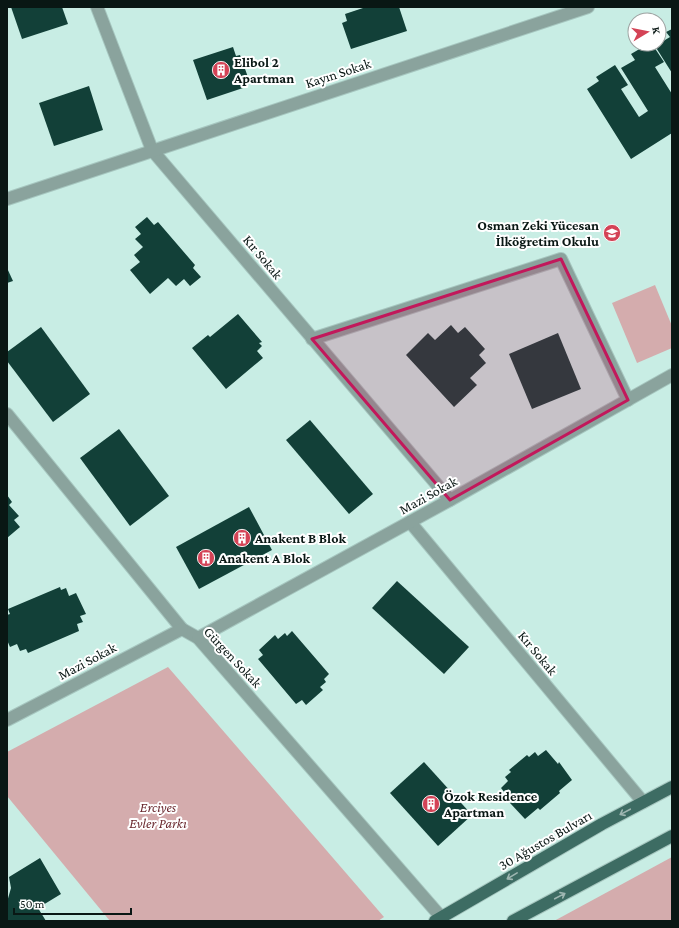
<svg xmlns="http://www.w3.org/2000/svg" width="679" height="928" viewBox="0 0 679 928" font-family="'Crimson Pro',serif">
	<rect width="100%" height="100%" fill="#c8ede4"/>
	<g fill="#d4acad">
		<path d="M655,285L672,326V348L637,363L612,303Z"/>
		<path d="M168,667L384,917L378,921H110L7,796V752Z"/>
		<path d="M672,857V921H554Z"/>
	</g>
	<g fill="#124038">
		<path d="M11,7H62L68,24L22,39Z"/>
		<path d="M366,7H399L407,31L351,49L342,23L347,21L345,14Z"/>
		<path d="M672,29V73L655,46L670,37L666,32Z"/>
		<path d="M648,44H652L664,62L655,67L672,94V133L631,159L587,89L599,81L596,77L615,65L628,85L621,89L639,117L648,111L621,68L635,60L631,54Z"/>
		<path d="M233,47L236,56L240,55L249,80L244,81L246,87L207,100L193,60Z"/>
		<path d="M89,86L103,130L54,146L39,103Z"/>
		<path d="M147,217L154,225L158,222L195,265L193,268L201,277L190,286L184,279L176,286L168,278L150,294L130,270L140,262L134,255L143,247L135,239L141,234L135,227Z"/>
		<path d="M7,268L13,281L7,283Z"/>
		<path d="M238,314L262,342L259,343L262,346L257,351L263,358L226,389L192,348L208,335L210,337Z"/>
		<path d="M451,325L458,333L465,327L485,349L479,355L486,363L470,378L477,385L454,407L406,355L428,333L435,340Z"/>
		<path d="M41,327L90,394L53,422L7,361V352Z"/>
		<path d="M558,333L581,389L532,409L509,354Z"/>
		<path d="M310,420L373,494L349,514L286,440Z"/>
		<path d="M119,429L169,496L130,526L80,458Z"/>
		<path d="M7,495L12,502L9,505L19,516L14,520L20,527L7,538Z"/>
		<path d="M249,507L272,550L199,589L176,547Z"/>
		<path d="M397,581L469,647L444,674L372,608Z"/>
		<path d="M60,587L61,590L66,588L69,596L76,593L86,614L80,616L83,622L77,624L79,631L28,653L26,649L20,651L17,644L10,647L7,640V615L10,614L8,609Z"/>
		<path d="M292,631L329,674L324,679L326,682L320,687L323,690L306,705L302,700L296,704L258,659L263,655L259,650L275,635L278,639L285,633L287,636Z"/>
		<path d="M546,750L558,764L559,762L572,780L559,791L560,793L540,810L538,808L525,819L510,803L512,802L501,788L508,781L505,777L511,772L509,770L527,755L529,757L535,752L538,756Z"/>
		<path d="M424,762L472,815L438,846L390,793Z"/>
		<path d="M40,858L61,894L38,908L46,921H7V902L11,888L9,877Z"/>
	</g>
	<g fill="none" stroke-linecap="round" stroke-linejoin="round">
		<defs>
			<g id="minor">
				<path d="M97,7L152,150L450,500"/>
				<path d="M7,199L588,7"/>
				<path d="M312,339L561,259L628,400"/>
				<path d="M7,414L182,629L198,638L441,917"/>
				<path d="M410,522L643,802"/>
				<path d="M198,638L450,500L672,375"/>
				<path d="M7,720L182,629"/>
			</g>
			<g id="primary">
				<path d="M435,921L602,824L672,787"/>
				<path d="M513,921L672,836"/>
			</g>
		</defs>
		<use href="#minor" stroke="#a6c6bf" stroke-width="14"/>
		<use href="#primary" stroke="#a6c6bf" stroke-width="14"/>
		<use href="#minor" stroke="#8aa39d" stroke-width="12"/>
		<use href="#primary" stroke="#3d6c63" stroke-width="12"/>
	</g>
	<defs><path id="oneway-shaft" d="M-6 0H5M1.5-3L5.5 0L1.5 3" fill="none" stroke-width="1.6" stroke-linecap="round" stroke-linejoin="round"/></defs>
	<g stroke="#9eb6b1">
		<use href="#oneway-shaft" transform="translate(625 812) rotate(152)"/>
		<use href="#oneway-shaft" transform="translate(512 876) rotate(149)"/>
		<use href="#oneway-shaft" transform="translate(560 896) rotate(-28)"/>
	</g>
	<path fill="#c2185b" fill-opacity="0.2" stroke="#c2185b" stroke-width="3" stroke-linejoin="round" d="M561,259L628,400L450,500L312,339Z"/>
	<defs>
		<symbol id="building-disc" viewBox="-11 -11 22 22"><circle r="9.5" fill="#d44356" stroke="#fff"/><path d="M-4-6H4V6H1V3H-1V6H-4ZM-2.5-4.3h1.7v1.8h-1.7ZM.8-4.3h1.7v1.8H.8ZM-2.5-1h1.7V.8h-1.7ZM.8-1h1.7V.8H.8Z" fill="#fff"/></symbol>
		<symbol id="school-disc" viewBox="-11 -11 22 22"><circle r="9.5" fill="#d44356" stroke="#fff"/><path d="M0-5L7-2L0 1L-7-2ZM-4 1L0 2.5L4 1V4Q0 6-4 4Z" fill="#fff"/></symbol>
	</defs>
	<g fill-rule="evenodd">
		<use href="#building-disc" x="211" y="60" width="20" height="20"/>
		<use href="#school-disc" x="602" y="223" width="20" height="20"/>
		<use href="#building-disc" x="232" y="528" width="20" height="20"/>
		<use href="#building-disc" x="196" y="548" width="20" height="20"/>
		<use href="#building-disc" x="421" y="794" width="20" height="20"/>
	</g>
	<g text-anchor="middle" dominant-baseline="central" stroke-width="4" stroke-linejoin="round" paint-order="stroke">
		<g font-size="14" font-weight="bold" fill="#091714" stroke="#fff" text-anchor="start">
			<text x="234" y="62">Elibol 2<tspan x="234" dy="16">Apartman</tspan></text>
			<text x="599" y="225" text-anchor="end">Osman Zeki Yücesan<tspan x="599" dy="16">İlköğretim Okulu</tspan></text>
			<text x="255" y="538">Anakent B Blok</text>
			<text x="219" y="558">Anakent A Blok</text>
			<text x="444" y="796">Özok Residence<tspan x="444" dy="16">Apartman</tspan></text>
		</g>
		<g font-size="14" fill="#091714" stroke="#fff">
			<text transform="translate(338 73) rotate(-18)">Kayın Sokak</text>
			<text transform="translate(263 257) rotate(50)">Kır Sokak</text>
			<text transform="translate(428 495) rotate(-29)">Mazi Sokak</text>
			<text transform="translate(538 653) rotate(50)">Kır Sokak</text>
			<text transform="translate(233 657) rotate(47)">Gürgen Sokak</text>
			<text transform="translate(87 661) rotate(-28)">Mazi Sokak</text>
			<text transform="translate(545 840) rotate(-30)">30 Ağustos Bulvarı</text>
		</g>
		<g font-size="14" font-style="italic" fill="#6a282e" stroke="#fff">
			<text x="158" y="807">Erciyes<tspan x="158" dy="16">Evler Parkı</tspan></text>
		</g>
	</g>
	<rect width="679" height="928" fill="none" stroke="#091714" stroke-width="16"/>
	<g transform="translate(647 32) rotate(80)"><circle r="19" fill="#ffffff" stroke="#9da2a1"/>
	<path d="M0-3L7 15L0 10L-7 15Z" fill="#d44356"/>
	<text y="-6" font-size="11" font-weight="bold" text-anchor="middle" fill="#091714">K</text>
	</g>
	<path d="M14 908v6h117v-6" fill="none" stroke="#091714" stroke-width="2"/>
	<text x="20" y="908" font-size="12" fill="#091714" stroke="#ffffff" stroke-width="3" paint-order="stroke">50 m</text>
</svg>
